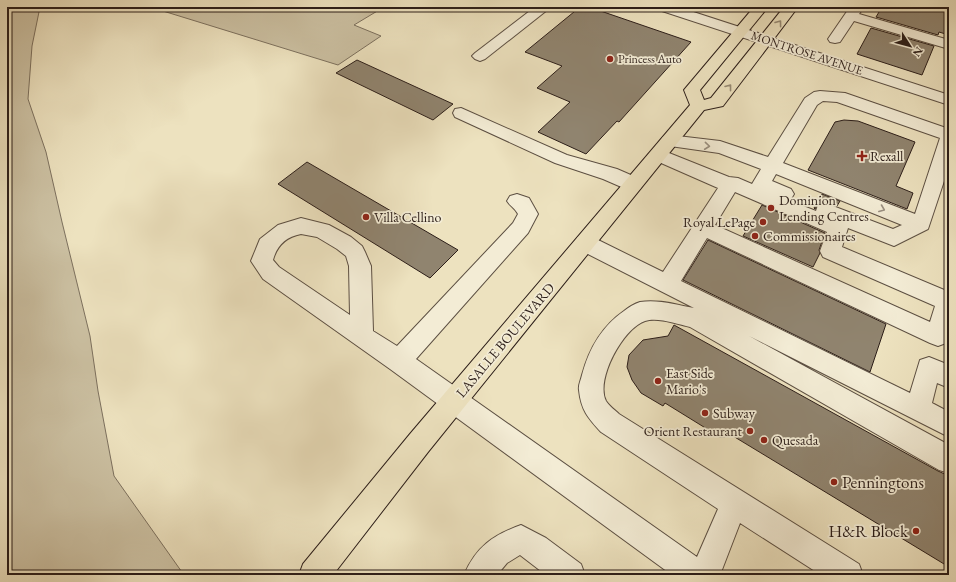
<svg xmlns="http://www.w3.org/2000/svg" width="956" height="582" viewBox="0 0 956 582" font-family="'EB Garamond',serif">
	<rect width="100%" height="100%" fill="#ede2bf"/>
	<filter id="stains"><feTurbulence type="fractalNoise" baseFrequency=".005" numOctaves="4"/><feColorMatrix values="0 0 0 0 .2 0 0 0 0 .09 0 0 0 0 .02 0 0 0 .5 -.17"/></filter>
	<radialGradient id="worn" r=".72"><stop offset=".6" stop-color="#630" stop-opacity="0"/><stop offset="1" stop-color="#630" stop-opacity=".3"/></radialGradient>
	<g fill="#ccc1a3" stroke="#7c705e">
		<path d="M7,7H40L32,46L28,99L46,152L62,222L90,336L98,391L114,476L184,575H7Z"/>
		<path d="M150,7H384L354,25L381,36L338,65Z"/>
	</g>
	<g fill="#90846f" stroke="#2c1e19">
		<path d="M580,7H589L691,42L619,122L617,121L586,154L538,132L570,102L537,88L562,66L525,52Z"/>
		<path d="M882,7H949V35L939,32L938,35L876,17Z"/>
		<path d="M871,28L934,46L922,75L857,54Z"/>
		<path d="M357,60L453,104L433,120L336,73Z"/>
		<path d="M844,120L858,121L915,142L896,186L913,193L907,209L808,170L835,122Z"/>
		<path d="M307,162L458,250L430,278L278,184Z"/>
		<path d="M822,194L840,201L837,206L825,202L818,204L815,209L814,208Z"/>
		<path d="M762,205L825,233L819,250L820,253L813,267L743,236Z"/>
		<path d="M708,240L886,324L870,372L683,280Z"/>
		<path d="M674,325L938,471L949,476V567L733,436L720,437L665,403L663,406L641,393L632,380L627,367L629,355L643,340L668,336Z"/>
	</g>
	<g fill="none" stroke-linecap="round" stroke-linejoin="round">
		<defs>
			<g id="minor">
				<path d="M535,7H551L485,59L480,61L475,59L472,56L475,53Z"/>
				<path d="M657,7H678L949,95V105L659,10Z"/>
				<path d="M850,7H864L859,14L949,40V49L854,21L840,42L835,43L830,42L828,39Z"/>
				<path d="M820,91L845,93L949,129V166L928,229L894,246L848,228L842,247L949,292V337L946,343L938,346L930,343L707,238L681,281L910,393L920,360L929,357L949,365V388L937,383L932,403L949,412V437L749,336L949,445V473L939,470L690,327C677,324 658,317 645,321C623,328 595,380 606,401C609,406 615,410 619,414L859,564L863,575H821L740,523L720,575H672L390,369L263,279L251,261L260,239L278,225L301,218L329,225L351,237L362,246L365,252L371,266L373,331L397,346L513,223L518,214C515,208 511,207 507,201L510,196L517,194L529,198L538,214L528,233L416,359L697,557L718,509L601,432C588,418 581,410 579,390C578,385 581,380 582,375C589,349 601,327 624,311C629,307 634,304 640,302C658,299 677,305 694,308L578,249L575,243L578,237L585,235L592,237L663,272L718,188L652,159L649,155L652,151L658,149L664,151L729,177L738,178L752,184L761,169L719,153L663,145L660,141L663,137L669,135L720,141L768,157L805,98L814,92ZM823,101L837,102L940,138L915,214L783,163L817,105ZM776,174L902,225L893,229L825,203L818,205L816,211L788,200L791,199L794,194L791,189L772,181ZM735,192L827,232L820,251L823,257L935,306L930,322L715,225ZM301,234L317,237L337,249L346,256L349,266L350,315L279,267L273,260C277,245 286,237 301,234Z"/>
				<path d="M461,108L567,155L617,169L640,179L642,184L640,189L633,191L626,189L603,179L555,163L455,117L453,113L455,109Z"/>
				<path d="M521,525L546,538L581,564L585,575H546L520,555L507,563L497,575H464C476,547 493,535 521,525Z"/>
			</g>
			<path id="major" d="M754,7H768L700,90L704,100L711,98L784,7H798L723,106L704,110L428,452L333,575H299L303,564L410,434L690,105L684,90Z"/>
		</defs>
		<use href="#minor" stroke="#5c4f42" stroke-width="2"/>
		<use href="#major" stroke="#2c1e19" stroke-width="2"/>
		<path stroke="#2c1e19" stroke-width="2" stroke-dasharray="0.5 1.5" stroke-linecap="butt" d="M637,7L647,11"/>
		<use href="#minor" fill="#f3ecd5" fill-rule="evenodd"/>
		<use href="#major" fill="#ede2bf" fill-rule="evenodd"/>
	</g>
	<defs><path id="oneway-chevron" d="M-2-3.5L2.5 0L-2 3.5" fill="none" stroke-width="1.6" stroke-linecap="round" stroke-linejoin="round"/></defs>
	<g stroke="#968a74">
		<use href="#oneway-chevron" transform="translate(779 23) rotate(-53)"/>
		<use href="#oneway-chevron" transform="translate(729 87) rotate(-52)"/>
	</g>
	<g stroke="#998f80">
		<use href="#oneway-chevron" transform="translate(707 146) rotate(6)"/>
		<use href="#oneway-chevron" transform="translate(882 209) rotate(22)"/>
	</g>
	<g fill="#8f2418" stroke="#f3ecd5" stroke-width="1.5">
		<circle cx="610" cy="59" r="4"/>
		<path d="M860 150h4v4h4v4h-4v4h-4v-4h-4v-4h4z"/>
		<circle cx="771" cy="208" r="4"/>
		<circle cx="366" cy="217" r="4"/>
		<circle cx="763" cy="222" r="4"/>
		<circle cx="755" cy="236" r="4"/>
		<circle cx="658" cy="381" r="4"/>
		<circle cx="705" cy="413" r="4"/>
		<circle cx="750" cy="431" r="4"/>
		<circle cx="764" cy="440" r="4"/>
		<circle cx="834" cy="482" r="4"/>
		<circle cx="916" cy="531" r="4"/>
	</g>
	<g text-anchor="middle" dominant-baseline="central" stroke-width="3.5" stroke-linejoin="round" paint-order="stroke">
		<g font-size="12" fill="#2c1e19" stroke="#f3ecd5">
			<text transform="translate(807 53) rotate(18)">MONTROSE AVENUE</text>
		</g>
		<g font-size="12" fill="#2c1e19" stroke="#f3ecd5" text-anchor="start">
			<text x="618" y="59">Princess Auto</text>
		</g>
		<g font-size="14" fill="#2c1e19" stroke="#f3ecd5" text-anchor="start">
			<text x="870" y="156">Rexall</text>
			<text x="779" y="200">Dominion<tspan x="779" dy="16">Lending Centres</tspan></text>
			<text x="374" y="217">Villa Cellino</text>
			<text x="755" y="222" text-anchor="end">Royal LePage</text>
			<text x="763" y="236">Commissionaires</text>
			<text x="666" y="373">East Side<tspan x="666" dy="16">Mario's</tspan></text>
			<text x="713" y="413">Subway</text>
			<text x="742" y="431" text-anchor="end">Orient Restaurant</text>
			<text x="772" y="440">Quesada</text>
		</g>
		<g font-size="14" fill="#2c1e19" stroke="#f3ecd5">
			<text transform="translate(505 340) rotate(-50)">LASALLE BOULEVARD</text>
		</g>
		<g font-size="17" fill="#2c1e19" stroke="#f3ecd5" text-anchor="start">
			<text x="842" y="482">Penningtons</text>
			<text x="908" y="531" text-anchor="end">H&amp;R Block</text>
		</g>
	</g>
	<rect width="956" height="582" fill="none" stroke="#ede2bf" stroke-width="24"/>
	<rect x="8" y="8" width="940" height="566" fill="none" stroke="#2c1e19" stroke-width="2"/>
	<rect x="12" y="12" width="932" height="558" fill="none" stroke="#2c1e19"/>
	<g transform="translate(910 46) rotate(126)" stroke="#f3ecd5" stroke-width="3" paint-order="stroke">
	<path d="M0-3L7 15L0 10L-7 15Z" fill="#2c1e19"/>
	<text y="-6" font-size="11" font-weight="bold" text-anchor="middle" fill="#2c1e19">N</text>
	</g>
	<rect width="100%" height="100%" filter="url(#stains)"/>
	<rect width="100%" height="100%" fill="url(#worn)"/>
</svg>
